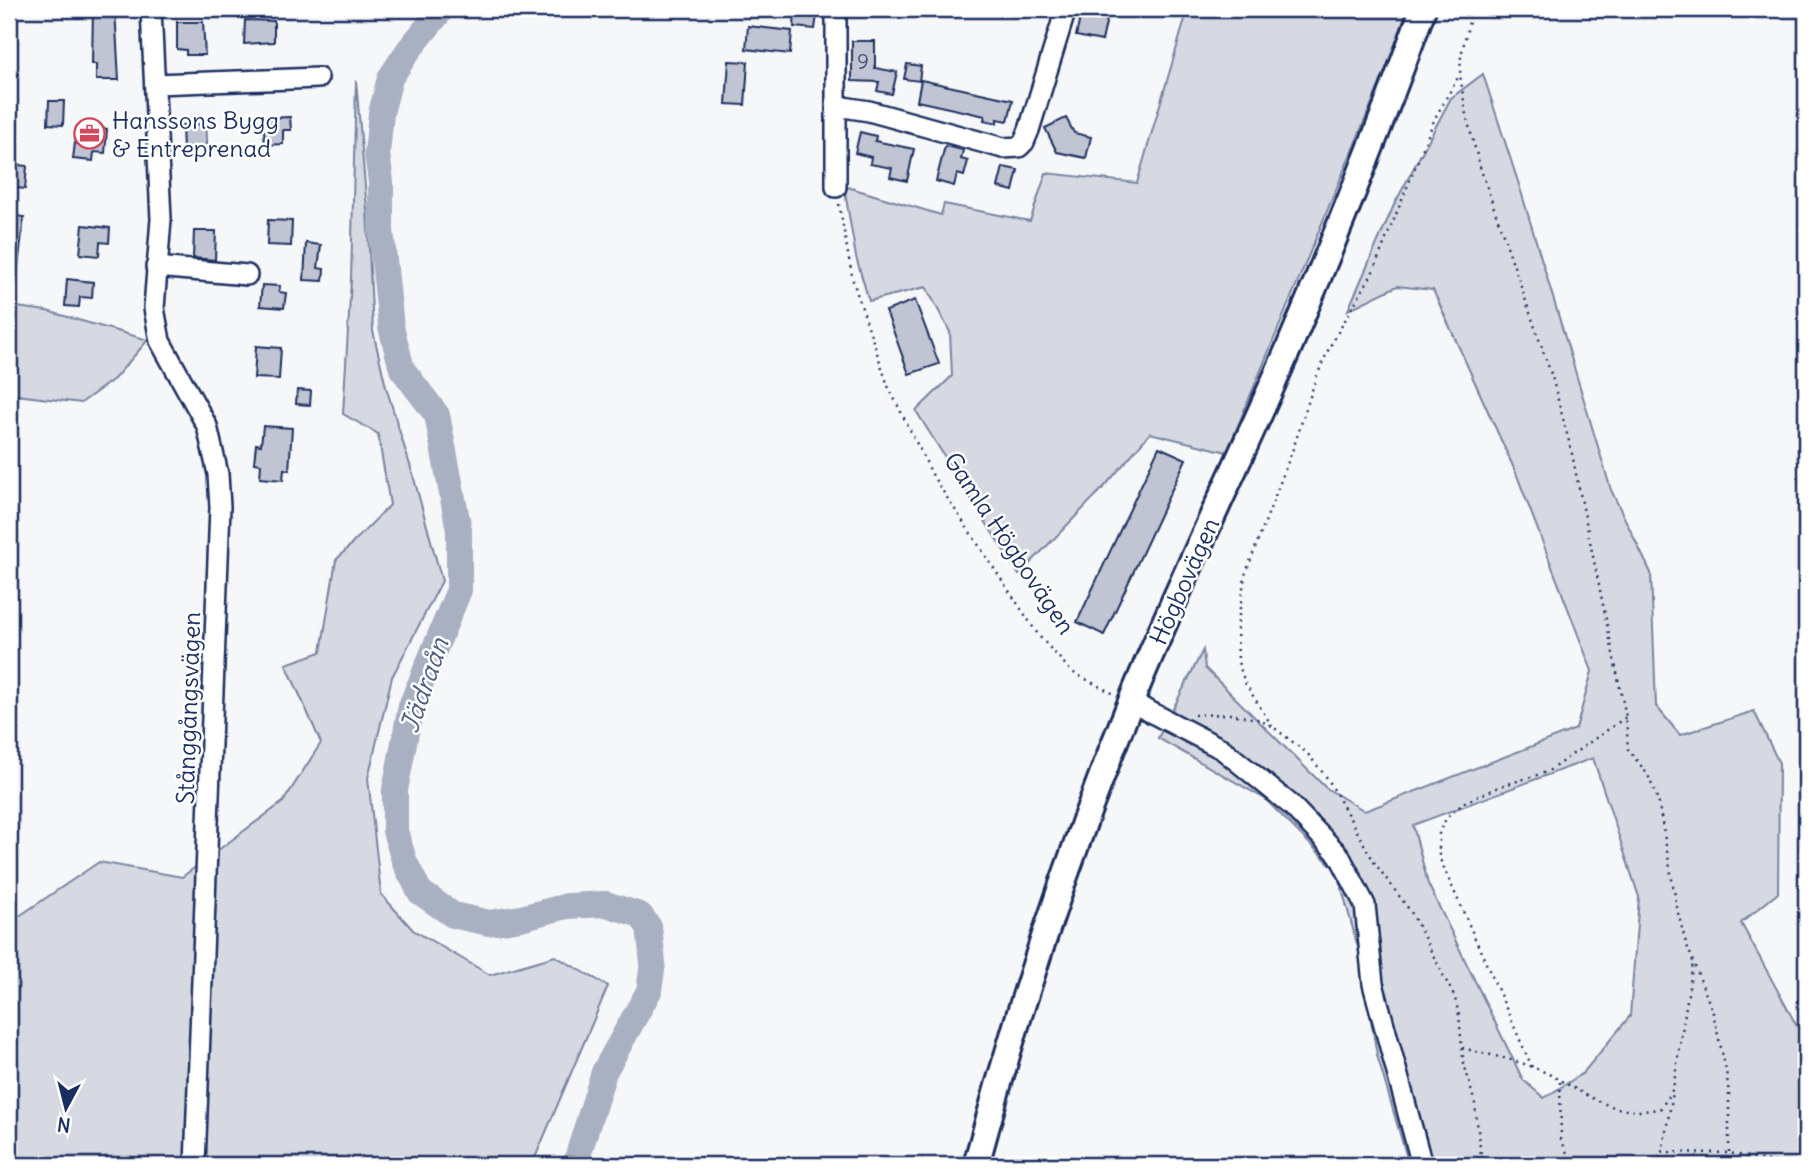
<svg xmlns="http://www.w3.org/2000/svg" width="1815" height="1174" viewBox="0 0 1815 1174" font-family="Delius,sans-serif">
	<rect width="100%" height="100%" fill="#f6f7f9"/>
	<filter id="ink" filterUnits="userSpaceOnUse"><feTurbulence type="fractalNoise" baseFrequency=".0143" numOctaves="2"/><feDisplacementMap in="SourceGraphic" scale="14" xChannelSelector="R" yChannelSelector="G"/><feConvolveMatrix kernelMatrix="1 2 1 2 8 2 1 2 1" color-interpolation-filters="sRGB"/></filter>
	<g filter="url(#ink)">
		<g fill="#d6d9e2" stroke="#7884a0" stroke-width="2" fill-rule="evenodd">
			<path d="M1188,9H1411L1227,452L1150,433L1105,486L1019,575L916,411L952,376L950,332L926,287L869,301L856,257L844,186L941,215L944,204L1030,221L1046,173L1137,183Z"/>
			<path d="M1483,74L1520,188L1611,490L1651,573L1656,706L1680,735L1754,711L1779,763L1778,893L1741,923L1806,1043V1165H1409L1377,1055L1359,951L1337,871L1265,799L1158,738L1203,650L1205,668L1326,788L1365,811L1576,729L1592,671L1516,473L1433,290L1397,286L1348,310L1394,205L1451,98ZM1593,758L1639,897L1630,1016L1583,1073L1544,1098L1523,1080L1428,884L1413,825Z"/>
			<path d="M356,80L367,210L373,331L386,387L413,475L442,581L392,677L368,778L381,894L413,930L490,975L555,956L608,986L532,1165H9V923L99,862L182,877L283,802L321,743L286,664L321,652L336,560L390,505L378,434L343,414L351,280Z"/>
			<path d="M9,306L47,311L148,340L114,379L81,403L9,394Z"/>
		</g>
		<g fill="none" stroke-linecap="round" stroke-linejoin="round">
			<path stroke="#a9b0c1" stroke-width="26" d="M442,9L408,51L390,78L381,113L377,154L381,182V230L391,327L402,369L437,415L459,530V590L411,706L395,790V831L405,863L420,892L453,915L489,923L521,918L567,906L606,904L640,915L649,927L653,963L649,991L604,1072L575,1165"/>
		</g>
		<g fill="#c0c4d3" stroke="#1b2f5e" stroke-width="2">
			<path d="M93,9H115L119,80H96V64H92Z"/>
			<path d="M1082,9H1109L1102,41L1076,36Z"/>
			<path d="M795,12L817,15L815,29L794,27Z"/>
			<path d="M245,20L274,21V42L244,44Z"/>
			<path d="M177,22H203L205,55H186V50L177,49Z"/>
			<path d="M748,26L792,31L790,54L746,49Z"/>
			<path d="M852,41H875V68L897,72L892,94L877,91L879,82L852,81Z"/>
			<path d="M729,61L748,62L745,105L726,104Z"/>
			<path d="M907,64L921,66L919,81L904,79Z"/>
			<path d="M921,80L1013,100L1008,121L997,119V123L984,120L985,116L917,101Z"/>
			<path d="M49,101H64L63,125L48,124Z"/>
			<path d="M290,117L291,130H283V144L265,145L263,118Z"/>
			<path d="M1066,118L1074,133L1091,137L1086,158L1057,152L1045,128Z"/>
			<path d="M206,124L207,149L183,150L182,125Z"/>
			<path d="M77,126L107,129L105,153L94,152L93,161L73,159Z"/>
			<path d="M860,132L876,136L875,141L914,149L907,181L890,177L892,168L870,164L871,157L855,153Z"/>
			<path d="M945,146L963,150L961,159L968,161L964,176L957,174L954,186L936,181Z"/>
			<path d="M9,164L27,166L25,189L9,187Z"/>
			<path d="M1003,167L1018,170L1013,191L998,187Z"/>
			<path d="M9,215L24,217L16,283H9Z"/>
			<path d="M268,220L292,221L291,246L267,245Z"/>
			<path d="M83,225L110,228L109,243L100,242L99,256L80,254Z"/>
			<path d="M194,231H216L215,260L193,258Z"/>
			<path d="M306,243L321,245L318,268L324,269L323,281L304,280Z"/>
			<path d="M67,279L93,282L92,298L80,297L79,307L65,306Z"/>
			<path d="M262,285L280,286L279,292L286,293L284,308L260,306Z"/>
			<path d="M915,300L939,364L909,374L886,311Z"/>
			<path d="M256,346L281,348L279,379L254,378Z"/>
			<path d="M297,390L311,391L310,405L296,404Z"/>
			<path d="M263,426L292,428L289,470L284,469L283,480L260,478L261,464L254,463L256,444L261,445Z"/>
			<path d="M1159,447L1186,459L1104,635L1077,622Z"/>
		</g>
		<g fill="none" stroke-linecap="round" stroke-linejoin="round">
			<defs>
				<g id="minor">
					<path d="M151,9L161,219L154,308L160,341L207,426L218,474L220,507L195,1165"/>
					<path d="M836,9V187"/>
					<path d="M155,84L318,78"/>
					<path d="M837,106L869,111L1003,148L1019,147L1024,142L1029,130L1066,9"/>
					<path d="M156,267L247,275"/>
					<path d="M1131,702L1222,749L1291,805L1339,855L1365,905L1373,984L1422,1165"/>
				</g>
				<path id="major" d="M976,1165C1018,1008 1069,854 1130,704C1179,583 1238,465 1290,345C1337,234 1382,122 1423,9"/>
			</defs>
			<use href="#minor" stroke="#1b2f5e" stroke-width="24"/>
			<use href="#major" stroke="#1b2f5e" stroke-width="30"/>
			<g stroke="#1b2f5e" stroke-width="2.5" stroke-dasharray="2 5" stroke-linecap="butt">
				<path d="M1472,9L1461,56L1460,74L1466,115L1481,170L1552,377L1571,449L1626,717L1628,749L1648,775L1658,800L1678,913L1686,943L1713,1013L1726,1070L1729,1094V1165"/>
				<path d="M839,204L853,281L888,386L934,478L1039,636L1072,672L1114,694"/>
				<path d="M1194,715L1230,714L1257,719L1272,726L1307,753L1328,779L1374,862L1411,912L1455,998L1459,1015L1463,1059L1475,1104L1482,1165"/>
				<path d="M1272,726L1245,683L1238,662L1237,628L1245,575L1294,446L1316,378L1330,346L1372,274L1435,118L1460,74"/>
				<path d="M1462,1048C1485,1054 1508,1058 1530,1066C1575,1082 1608,1122 1661,1108L1673,1089L1693,962"/>
				<path d="M1532,1067L1439,857V832L1447,817L1465,802L1501,786L1547,772L1626,717"/>
				<path d="M1560,1082L1561,1139L1572,1165"/>
				<path d="M1662,1152L1729,1153L1788,1165"/>
				<path d="M1656,1165L1662,1152L1673,1093"/>
			</g>
			<use href="#minor" stroke="#fff" stroke-width="19"/>
			<use href="#major" stroke="#fff" stroke-width="24"/>
		</g>
	</g>
	<defs>
		<symbol id="office-ring" viewBox="-11 -11 22 22"><circle r="9.5" fill="#fff" stroke="#d1495b" stroke-width="1.5"/><path d="M-6-3h4V-5.5h4V-3h4V5H-6ZM-1-4.5V-3h2v-1.5ZM-6 0V1H6V0Z" fill="#d1495b"/></symbol>
	</defs>
	<g fill-rule="evenodd">
		<use href="#office-ring" x="72" y="116" width="35" height="35"/>
	</g>
	<g text-anchor="middle" dominant-baseline="central" stroke-width="5" stroke-linejoin="round" paint-order="stroke">
		<g font-size="21" fill="#44547b">
			<text x="863" y="61">9</text>
		</g>
		<g font-size="24" fill="#1b2f5e" stroke="#fff" text-anchor="start">
			<text x="112" y="120">Hanssons Bygg<tspan x="112" dy="28">&amp; Entreprenad</tspan></text>
		</g>
		<g font-size="24" fill="#1b2f5e" stroke="#fff">
			<text transform="translate(1010 543) rotate(56)">Gamla Högbovägen</text>
			<text transform="translate(1184 581) rotate(-66)">Högbovägen</text>
			<text transform="translate(188 708) rotate(-88)">Stånggångsvägen</text>
		</g>
		<g font-size="26" font-style="italic" fill="#4d5c81" stroke="#fff">
			<text transform="translate(424 685) rotate(-71)">Jädraån</text>
		</g>
	</g>
	<rect width="1815" height="1174" fill="none" stroke="#fff" stroke-width="35"/>
	<rect x="18" y="18" width="1780" height="1139" fill="none" stroke="#1b2f5e" stroke-width="2.5" filter="url(#ink)"/>
	<g transform="translate(66 1108) rotate(187)" stroke="#ffffff" stroke-width="5" paint-order="stroke">
	<path d="M0-5L12 26L0 18L-12 26Z" fill="#1b2f5e"/>
	<text y="-10" font-size="19" font-weight="bold" text-anchor="middle" fill="#1b2f5e">N</text>
	</g>
</svg>
